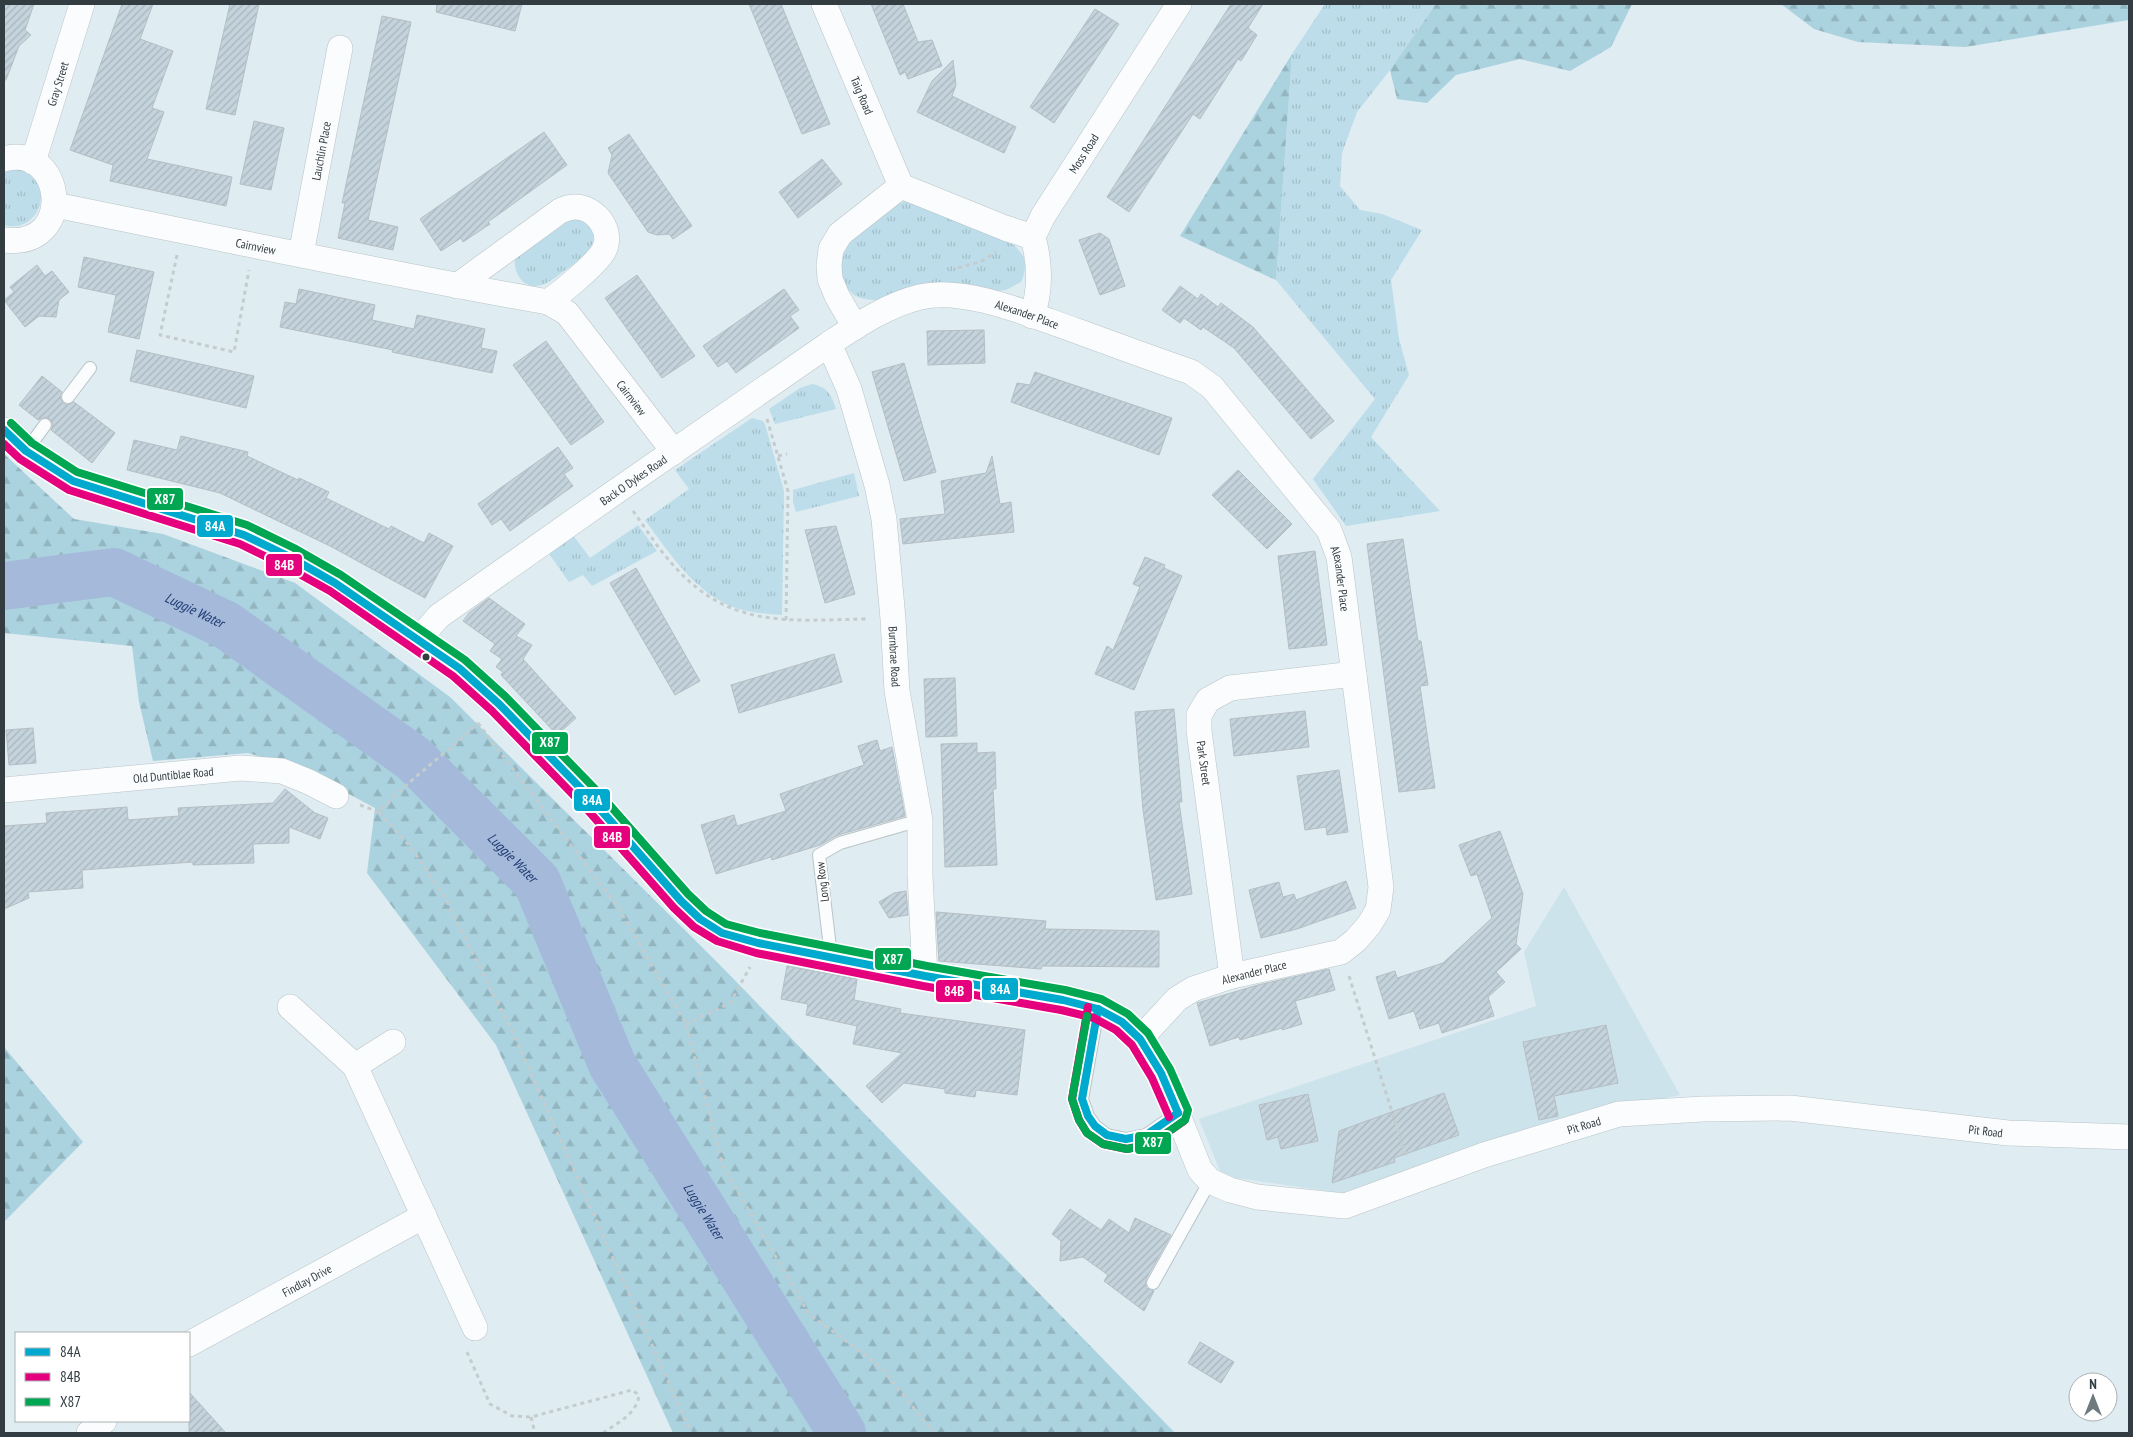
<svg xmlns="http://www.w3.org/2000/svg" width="2133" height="1437" viewBox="0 0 2133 1437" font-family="'PT Sans Narrow',sans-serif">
	<defs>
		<pattern id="grass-tufts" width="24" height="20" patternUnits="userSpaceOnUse" patternTransform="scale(1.25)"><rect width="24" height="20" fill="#bcdde9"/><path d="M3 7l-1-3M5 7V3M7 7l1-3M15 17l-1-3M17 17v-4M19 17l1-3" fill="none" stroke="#a2bfc9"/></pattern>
		<pattern id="forest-firs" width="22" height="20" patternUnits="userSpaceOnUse" patternTransform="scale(1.25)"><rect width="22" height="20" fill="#aad2df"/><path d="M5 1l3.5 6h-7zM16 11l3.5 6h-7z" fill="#93b5c0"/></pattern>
		<pattern id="building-hatch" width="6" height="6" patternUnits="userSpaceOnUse" patternTransform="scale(1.25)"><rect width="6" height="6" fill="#c4d3dc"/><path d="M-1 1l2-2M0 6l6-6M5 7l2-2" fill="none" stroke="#a9b6be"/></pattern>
	</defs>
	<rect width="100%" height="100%" fill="#dfecf1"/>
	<path fill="#cce3ec" d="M1564,887L1680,1095L1541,1125L1342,1193L1222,1176L1199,1119L1536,1006L1524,952Z"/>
	<g fill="url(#grass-tufts)">
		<path d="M1325,4H1436L1390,70L1357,112L1342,153L1340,186L1360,210L1382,214L1422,230L1391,280L1399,339L1409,375L1371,437L1440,511L1346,526L1313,479L1375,399L1276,280L1292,54Z"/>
		<path d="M4,170C10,170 18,168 23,170C56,181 41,235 4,225Z"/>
		<path d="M905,201L911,202L1014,245C1026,256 1028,267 1021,282L1006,290L996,291L873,300C860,299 850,296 845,283C828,245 872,224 898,204Z"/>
		<path d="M577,218C610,236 587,254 567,269C559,274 552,281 544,284C526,292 513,275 515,259L561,221Z"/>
		<path d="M812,384C827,387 831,394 836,409L775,424L769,409L800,388Z"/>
		<path d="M752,418L763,421L765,424L784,491L782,615C767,614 753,613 739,609C697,596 670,554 645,520L689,489L675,470Z"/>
		<path d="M854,473L859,496L796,512L793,502V490Z"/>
		<path d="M638,525L657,551L592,586L583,575L569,582L547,551L573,535L590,558Z"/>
	</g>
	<g fill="url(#forest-firs)">
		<path d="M1436,4H1632L1611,47L1570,71L1520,59L1456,75L1427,103L1397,99L1390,70Z"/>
		<path d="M1781,4H2129V20L1965,47L1858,42L1814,29Z"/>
		<path d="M1292,54L1276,280L1180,236Z"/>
		<path d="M4,454L74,519L163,534L295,583L450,697L718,963L1175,1433H673L496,1045L367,873L375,808L306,771L248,753L153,761L139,702L132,646L4,633Z"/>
		<path d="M4,1047L83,1142L4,1222Z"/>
	</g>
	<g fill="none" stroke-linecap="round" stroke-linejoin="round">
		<path stroke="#a5bada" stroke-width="48" id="s1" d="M4,586L114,572L226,625L414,759L537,882L612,1064L842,1433"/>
	</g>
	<g fill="url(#building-hatch)" stroke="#b5bec3">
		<path d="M4,4H34L25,30L31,35L19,46L6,80H4Z"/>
		<path d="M122,4H153L140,39L173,51L152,108L164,112L147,159L232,177L226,206L110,181L113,165L70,150Z"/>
		<path d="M230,4H259L235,115L206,109Z"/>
		<path d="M437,4H522L515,31L436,12Z"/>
		<path d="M749,4H781L830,124L802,134Z"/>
		<path d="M871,4H903L918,42L932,40L942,66L908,79L905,72L900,75Z"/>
		<path d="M1231,4H1263L1248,28L1257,35L1241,61L1238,59L1200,119L1193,114L1129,212L1107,197Z"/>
		<path d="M1095,9L1119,24L1054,123L1030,107Z"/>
		<path d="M382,16L411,22L368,220L398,227L393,250L338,238L345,203H342Z"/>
		<path d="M953,60L956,85L952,96L1016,127L1004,153L917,112L932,81Z"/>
		<path d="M254,121L284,128L271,190L240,184Z"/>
		<path d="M544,132L567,165L488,222L490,224L463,242L461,238L441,251L420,219Z"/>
		<path d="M629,134L692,226L673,239L669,234L657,235L648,232L608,173L612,155L608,148Z"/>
		<path d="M822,159L842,184L798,218L779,192Z"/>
		<path d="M1100,233L1109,239L1125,286L1100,295L1079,240Z"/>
		<path d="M84,257L154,272L139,339L108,332L116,295L78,287Z"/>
		<path d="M37,265L45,276L52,271L69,292L59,300L56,317L39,316L25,327L4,300L14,292L10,287Z"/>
		<path d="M637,275L695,356L662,378L605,298Z"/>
		<path d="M1180,286L1198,299L1201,294L1218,307L1221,303L1253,327L1334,421L1311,439L1234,348L1203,327L1201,330L1184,318L1180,323L1162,310Z"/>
		<path d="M299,289L375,305L372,320L414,329L417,315L485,329L481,348L497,351L492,373L392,352L393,350L280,327L285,302L296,304Z"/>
		<path d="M784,289L799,310L790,316L799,328L736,373L727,361L718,367L703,346Z"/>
		<path d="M984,330L985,363L928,365L927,331Z"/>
		<path d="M546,341L604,422L571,445L513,365Z"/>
		<path d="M137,350L254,376L246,408L130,381Z"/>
		<path d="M904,363L936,472L904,481L872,372Z"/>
		<path d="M1035,372L1172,418L1159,455L1011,402L1017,383L1030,385Z"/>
		<path d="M42,376L62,392L60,396L63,403L67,405L74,402L115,433L92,463L51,430L53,425L50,419L45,417L38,420L19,405Z"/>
		<path d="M181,436L248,452L247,456L298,480L299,478L329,492L326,498L389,529L391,526L424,543L429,533L453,546L425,598L332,547L220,493L127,470L134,440L177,450Z"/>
		<path d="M558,447L573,468L564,474L573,486L510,531L501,519L492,525L478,504Z"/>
		<path d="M992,456L1000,504L1011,502L1014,532L903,544L900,519L945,514L941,481L986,473Z"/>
		<path d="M1238,470L1292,524L1267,549L1212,495Z"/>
		<path d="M836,526L855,594L825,603L805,530Z"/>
		<path d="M1403,539L1418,641H1421L1428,685L1420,686L1435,788L1399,792L1367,544Z"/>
		<path d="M1315,551L1327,645L1289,649L1278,556Z"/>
		<path d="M1145,557L1165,565L1164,568L1182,576L1134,690L1095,674L1107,646L1113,650L1140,587L1133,584Z"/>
		<path d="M636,568L700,681L675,695L610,583Z"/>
		<path d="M489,598L525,624L516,636L532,645L523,659L576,718L557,735L501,675L503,672L496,667L502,659L490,651L495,644L463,621L469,613Z"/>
		<path d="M834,654L842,682L739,713L731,685Z"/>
		<path d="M955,678L957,736L926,737L924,679Z"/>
		<path d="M1174,709L1182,802H1179L1192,894L1156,900L1143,810L1135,712Z"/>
		<path d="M1305,711L1309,747L1234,756L1230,719Z"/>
		<path d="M33,728L36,763L9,765L6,730Z"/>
		<path d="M877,740L880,751L892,747L905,816L838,835L820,845L778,858L772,860L771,857L716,874L701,825L734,815L737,826L786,811L780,794L864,765L858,746Z"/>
		<path d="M977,743V753L995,752L996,789H993L997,865L945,867L941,744Z"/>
		<path d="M1339,770L1348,832L1327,835L1326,827L1305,830L1297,776Z"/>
		<path d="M285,789L315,813L328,818L320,839L289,827V843L253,844L254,863L193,865V862L82,870L83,888L28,892L29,898L4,909V826L47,823L46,813L127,807L128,820L179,816L178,808L273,803Z"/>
		<path d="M1500,831L1523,894L1516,944L1521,949L1496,972L1505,982L1488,997L1494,1016L1442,1033L1439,1023L1420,1029L1414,1011L1389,1019L1376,977L1395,971L1397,978L1443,963L1492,918L1477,874L1471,876L1459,845Z"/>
		<path d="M1346,881L1356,908L1297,929L1261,938L1249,890L1279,882L1283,897L1294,894L1296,900Z"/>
		<path d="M906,891L908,915L889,918L879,902L894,893Z"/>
		<path d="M936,912L1046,921L1045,929L1159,931V967L1042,966L1041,969L939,961Z"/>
		<path d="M787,966L857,979L854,1000L901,1009L900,1013L1025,1030L1017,1095L976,1090L975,1097L945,1093V1089L904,1083L882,1103L866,1086L902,1053L853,1044L857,1026L806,1015L808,1004L781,999Z"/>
		<path d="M1329,969L1335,990L1295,1001L1302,1024L1282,1030V1028L1240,1040L1239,1037L1210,1046L1197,1003L1258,985Z"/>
		<path d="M1606,1025L1618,1083L1554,1096L1558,1116L1539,1120L1523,1042Z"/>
		<path d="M1444,1093L1459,1135L1394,1158L1395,1162L1332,1183L1339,1131Z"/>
		<path d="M1308,1094L1318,1141L1281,1149L1278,1137L1267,1140L1259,1105Z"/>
		<path d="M1070,1209L1101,1230L1109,1219L1129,1233L1135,1218L1171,1235L1146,1279V1288L1154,1291L1144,1311L1104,1281L1108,1275L1083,1257L1060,1261L1061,1241L1052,1234Z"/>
		<path d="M1200,1342L1234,1362L1221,1383L1188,1363Z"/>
		<path d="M189,1392L226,1433H189Z"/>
	</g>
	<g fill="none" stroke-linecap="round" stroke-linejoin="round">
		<defs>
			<g id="service">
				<path d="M68,397L90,368"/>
				<path d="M26,451L45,425"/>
				<path d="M831,956L819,855L840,843L920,820"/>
				<path d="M1098,1009L1082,1099L1088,1116L1095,1126L1107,1135L1126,1139L1146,1135L1178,1113"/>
				<path d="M1153,1283L1210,1181"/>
			</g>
			<g id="minor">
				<path id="s2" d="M824,4L901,186L1005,228L1033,237"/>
				<path d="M4,159C63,142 78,249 4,240"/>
				<path id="s3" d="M33,162L82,4"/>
				<path id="s4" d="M55,205C219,238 383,273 548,302L567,313L674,452"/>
				<path id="s5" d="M301,254L340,48"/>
				<path d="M457,286L560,211C564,209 570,207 575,207C596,207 615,232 603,252C594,266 562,292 548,302"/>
				<path id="s6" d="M1032,316C1041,290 1040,263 1033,237L1043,216L1179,4"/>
				<path d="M855,327L837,296L830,279L829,265L831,249L840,234L901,186"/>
				<path id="s7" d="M829,344L849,389L877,485L884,519L893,619L897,691L920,820V875L925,976"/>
				<path id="s8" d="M4,430L26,451L73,481L244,535L290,557L335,583L459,668L499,704L592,800L681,901L700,919L722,933L758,943L831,956L925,976L1063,1000L1098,1009L1122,1022L1140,1039L1161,1073L1200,1170L1210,1181L1230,1190L1257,1197L1345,1206L1484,1155L1619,1114L1703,1109L1790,1108L2008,1133L2129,1137"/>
				<path id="s9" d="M418,640L439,616L618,490L829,344C856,326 887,305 920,297C966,286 1033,316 1077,331C1115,345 1153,359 1191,372L1212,387L1329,530L1339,557L1381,887L1378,910L1369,925L1356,940L1341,952L1232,976L1193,989L1177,999L1140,1039"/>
				<path id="s10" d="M4,790L241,768L282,771L309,782L336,796"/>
				<path d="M1232,976L1199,731V715L1208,700L1230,688L1354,674"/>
				<path d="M290,1007L355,1066L475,1328"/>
				<path d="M355,1066L393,1042"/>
				<path id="s11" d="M189,1344L424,1216"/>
				<path d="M89,1433L104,1421"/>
			</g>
		</defs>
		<use href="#service" stroke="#bac4c8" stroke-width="14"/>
		<use href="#minor" stroke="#bac4c8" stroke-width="26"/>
		<g stroke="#c5cccd" stroke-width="3" stroke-dasharray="4 4" stroke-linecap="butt">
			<path d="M177,255L160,335L234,352L249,270"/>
			<path d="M958,268L982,261L996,252"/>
			<path d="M767,419L788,491L786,620"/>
			<path d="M778,456L787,454"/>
			<path d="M633,511C646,529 659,550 674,566C731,630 790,620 868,619"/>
			<path d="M478,723L618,907L686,1024L723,1166L809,1314L880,1366L934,1433"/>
			<path d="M360,805L379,812C409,779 446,754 478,723"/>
			<path d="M379,812L413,850L445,898L514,1035L691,1433"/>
			<path d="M1349,976L1406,1156"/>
			<path d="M686,1024L730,1003L750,967"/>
			<path d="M467,1352L490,1404L512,1416L531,1417L632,1390L639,1395C637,1414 617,1423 603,1433"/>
			<path d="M531,1417L535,1433"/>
		</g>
		<use href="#service" stroke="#fafcfd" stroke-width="12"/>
		<use href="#minor" stroke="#fafcfd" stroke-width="25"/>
		<defs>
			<g id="bus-1">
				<path d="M4,430L26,451L73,481L244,535L290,557L335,583L459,668L499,704L592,800L681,901L700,919L722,933L758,943L925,976L1063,1000L1098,1009L1122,1022L1140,1039L1161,1073L1178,1113"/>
				<path d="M1098,1009L1082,1099L1088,1116L1095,1126L1107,1135L1126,1139L1146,1135L1178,1113"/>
			</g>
			<g id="bus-2">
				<path d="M4,444L20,459L69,490L240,544L285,566L330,591L453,676L492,711L585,807L674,908L694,927L717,941L756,953L923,986L1061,1010L1094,1018L1116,1030L1132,1045L1152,1078L1169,1117"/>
				<path d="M1088,1007L1072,1099L1079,1120L1087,1133L1103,1144L1127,1149L1151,1144L1184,1121"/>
			</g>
			<g id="bus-3">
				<path d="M11,423L32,443L77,472L247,525L294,548L341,575L465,660L506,697L599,793L688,894L706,911L726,924L760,933L927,966L1065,990L1101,999"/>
				<path d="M1087,1016L1072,1099L1079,1120L1087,1133L1103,1144L1127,1149L1151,1144L1185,1120L1188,1110L1170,1069L1148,1033L1128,1014L1103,1000"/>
			</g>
		</defs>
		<use href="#bus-1" stroke="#fff" stroke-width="11"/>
		<use href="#bus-2" stroke="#fff" stroke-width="11"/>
		<use href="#bus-3" stroke="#fff" stroke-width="11"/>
		<use href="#bus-1" stroke="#00a9ce" stroke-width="8"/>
		<use href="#bus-2" stroke="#e5007d" stroke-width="8"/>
		<use href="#bus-3" stroke="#00a651" stroke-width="8"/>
	</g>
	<circle fill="#333c40" stroke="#fff" stroke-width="2" cx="426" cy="657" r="4.5"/>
	<g text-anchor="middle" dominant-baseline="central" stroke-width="4" stroke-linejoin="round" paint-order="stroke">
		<g font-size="12" fill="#333c40" stroke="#fff">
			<text stroke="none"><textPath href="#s3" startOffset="82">Gray Street</textPath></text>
			<text stroke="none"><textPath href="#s2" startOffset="99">Taig Road</textPath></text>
			<text stroke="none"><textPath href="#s5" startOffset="105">Lauchlin Place</textPath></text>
			<text stroke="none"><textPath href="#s6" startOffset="178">Moss Road</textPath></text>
			<text stroke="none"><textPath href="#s4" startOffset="205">Cairnview</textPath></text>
			<text stroke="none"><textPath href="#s9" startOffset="720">Alexander Place</textPath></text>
			<text stroke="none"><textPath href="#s4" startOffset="631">Cairnview</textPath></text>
			<text stroke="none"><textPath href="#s9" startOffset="269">Back O Dykes Road</textPath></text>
			<text stroke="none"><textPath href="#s9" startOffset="1155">Alexander Place</textPath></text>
			<text stroke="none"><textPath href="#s7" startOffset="322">Burnbrae Road</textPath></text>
			<text transform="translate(1204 763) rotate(82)">Park Street</text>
			<text stroke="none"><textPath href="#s10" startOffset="170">Old Duntiblae Road</textPath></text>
			<text transform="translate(822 882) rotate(-97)">Long Row</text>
			<text transform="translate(1254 972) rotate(-14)">Alexander Place</text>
			<text stroke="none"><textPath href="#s8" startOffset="1879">Pit Road</textPath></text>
			<text stroke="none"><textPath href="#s8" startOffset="2284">Pit Road</textPath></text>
			<text stroke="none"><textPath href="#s11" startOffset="134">Findlay Drive</textPath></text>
		</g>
		<g font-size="14" font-style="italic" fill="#203c73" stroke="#fff">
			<text stroke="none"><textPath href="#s1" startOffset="200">Luggie Water</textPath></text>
			<text stroke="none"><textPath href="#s1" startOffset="605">Luggie Water</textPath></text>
			<text stroke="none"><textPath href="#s1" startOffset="1010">Luggie Water</textPath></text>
		</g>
	</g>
	<g stroke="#fff" stroke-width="2">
		<rect x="146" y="487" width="38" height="24" rx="5" fill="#00a651"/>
		<rect x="196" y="514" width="38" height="24" rx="5" fill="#00a9ce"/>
		<rect x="265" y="553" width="38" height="24" rx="5" fill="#e5007d"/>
		<rect x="531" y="731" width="38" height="24" rx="5" fill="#00a651"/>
		<rect x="573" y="788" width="38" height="24" rx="5" fill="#00a9ce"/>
		<rect x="593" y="825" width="38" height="24" rx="5" fill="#e5007d"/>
		<rect x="874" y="947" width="38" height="24" rx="5" fill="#00a651"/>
		<rect x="981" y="977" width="38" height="24" rx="5" fill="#00a9ce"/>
		<rect x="935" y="979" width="38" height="24" rx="5" fill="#e5007d"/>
		<rect x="1134" y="1131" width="38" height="24" rx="5" fill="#00a651"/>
	</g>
	<g font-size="14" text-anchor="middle" font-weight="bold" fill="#fff">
		<text x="165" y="504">X87</text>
		<text x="215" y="531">84A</text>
		<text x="284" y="570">84B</text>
		<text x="550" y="747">X87</text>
		<text x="592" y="805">84A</text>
		<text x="612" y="842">84B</text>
		<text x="893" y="964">X87</text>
		<text x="1000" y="994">84A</text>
		<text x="954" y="996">84B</text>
		<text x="1153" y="1147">X87</text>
	</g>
	<rect width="2133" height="1437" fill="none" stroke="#333c40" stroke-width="10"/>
	<rect x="15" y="1332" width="175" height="90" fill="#ffffff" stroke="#adb1b3"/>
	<rect x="25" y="1348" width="25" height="8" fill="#00a9ce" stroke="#adb1b3"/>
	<text x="60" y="1357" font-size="15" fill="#333c40">84A</text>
	<rect x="25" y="1373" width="25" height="8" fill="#e5007d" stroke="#adb1b3"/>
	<text x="60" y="1382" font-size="15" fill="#333c40">84B</text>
	<rect x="25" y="1398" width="25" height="8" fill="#00a651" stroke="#adb1b3"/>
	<text x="60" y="1407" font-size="15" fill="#333c40">X87</text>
	<g transform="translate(2093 1397)"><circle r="24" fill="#ffffff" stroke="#adb1b3"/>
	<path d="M0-4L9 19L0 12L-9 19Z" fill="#6f7a7e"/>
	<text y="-8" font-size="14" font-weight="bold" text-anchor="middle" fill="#333c40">N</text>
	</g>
</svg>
